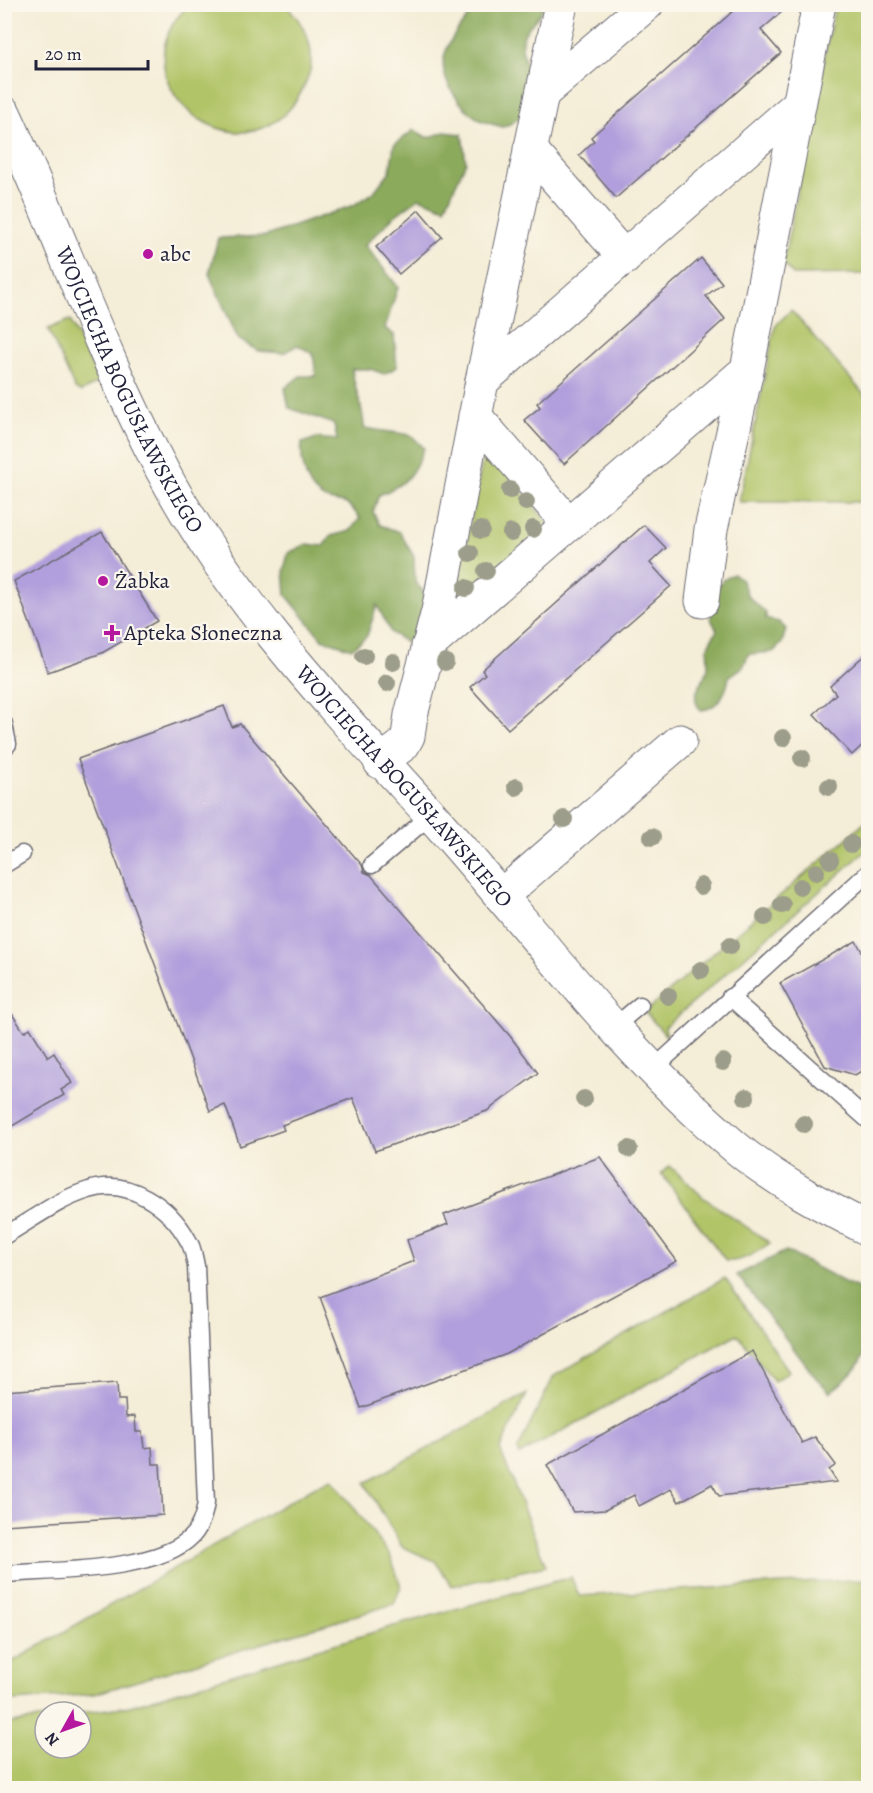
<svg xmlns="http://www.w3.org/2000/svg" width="873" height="1793" viewBox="0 0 873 1793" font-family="Alegreya,serif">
	<rect width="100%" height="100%" fill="#fbf7ec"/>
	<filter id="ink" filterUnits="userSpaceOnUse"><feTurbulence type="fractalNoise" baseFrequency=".0167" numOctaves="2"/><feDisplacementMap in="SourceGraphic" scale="12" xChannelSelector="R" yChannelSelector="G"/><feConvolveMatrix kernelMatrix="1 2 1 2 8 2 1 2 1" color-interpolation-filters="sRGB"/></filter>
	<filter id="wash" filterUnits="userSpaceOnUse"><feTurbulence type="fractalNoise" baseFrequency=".008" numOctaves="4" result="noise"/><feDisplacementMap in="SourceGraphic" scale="24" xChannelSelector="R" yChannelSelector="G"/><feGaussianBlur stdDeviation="1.35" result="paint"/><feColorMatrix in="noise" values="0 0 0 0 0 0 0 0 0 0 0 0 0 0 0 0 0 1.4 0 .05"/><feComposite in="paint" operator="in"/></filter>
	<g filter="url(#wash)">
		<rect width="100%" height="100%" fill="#f4edd7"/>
		<g fill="#b1c468" stroke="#6a7352" stroke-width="1.5">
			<path d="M189,5H285C303,20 317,50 309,74C268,192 124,106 174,22C178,16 184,10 189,5Z"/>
			<path d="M835,5H868V274L793,275L783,263Z"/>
			<path d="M791,310L868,399V502H739L775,326Z"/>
			<path d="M70,320L99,382L81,392L75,389L48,329Z"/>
			<path d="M485,448L548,523L454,608Z"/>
			<path d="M868,820V849L665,1027L667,1037L645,1012Z"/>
			<path d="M670,1166L704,1198L770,1243C756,1253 743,1262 726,1261L661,1173Z"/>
			<path d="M725,1278L789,1371L774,1381L737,1334L519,1455L518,1449L554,1376Z"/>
			<path d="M527,1394L500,1449L546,1566L452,1586L435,1561L402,1547L365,1483Z"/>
			<path d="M332,1479L390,1555L401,1586L394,1604L94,1694L5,1702V1666L314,1487Z"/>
			<path d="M571,1577L579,1596L868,1579V1788H5V1724L45,1718V1748H81V1713L130,1706L394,1626Z"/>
		</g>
		<g fill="#8caa5c" stroke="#57664c" stroke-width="1.5">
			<path d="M469,5H544C541,18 525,26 522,40C520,51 526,61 529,72C536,100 529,117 503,127C496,125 487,123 480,120C462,109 439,81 444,58C447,42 460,27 470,14Z"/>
			<path d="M414,130L428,138L444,132L462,134L466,162L445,208L419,198L392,218L365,245L398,287L385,328L394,335L397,367L384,374L370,369H352C354,390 364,407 364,428L411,435L424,448C413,475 407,484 379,495L373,512L380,525L400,532L414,557L415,582L427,596L412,646L391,633L377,605L367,636L352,649L322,639L286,595L284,571L288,553L307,544L323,546L331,536L350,531L360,518C341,492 338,508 320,496C305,486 300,459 302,443L316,438L337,440L334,424L289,408L285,388L300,376H316L313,354L298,345L283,353L258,351L238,339L209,274L218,238L266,236L354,205L373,193L390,171L394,145Z"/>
			<path d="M734,574L741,579L748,596L766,613V619L779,622L786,629L782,643L773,652L749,654L743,667L729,677C727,692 718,709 701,710C688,697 702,684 707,671C710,664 706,655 708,647C709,641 714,636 717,630C715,626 711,621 711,617C708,600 718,578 734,574Z"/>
			<path d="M786,1251L844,1282L868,1292C869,1342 873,1362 830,1392L816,1378L737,1275Z"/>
		</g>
		<g id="blocks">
			<g fill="#b09fdc">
				<path d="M741,4H791L761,30L781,53L616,198L579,155L594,141L591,137Z"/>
				<path d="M419,210L442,237L399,274L376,247Z"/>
				<path d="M701,258L722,283L706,296L725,319L564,464L524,420L540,407L537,403Z"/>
				<path d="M644,525L666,548L650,563L671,586L508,729L470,687L485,674L482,670Z"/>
				<path d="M102,532L157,621L102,653L48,672L14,581Z"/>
				<path d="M868,652V740L852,755L814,714L836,694L830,686Z"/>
				<path d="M224,706L232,727L240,724L362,865L364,872L371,875L510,1036L538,1073L487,1111L375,1151L353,1098L282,1125L284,1130L240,1146L225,1105L210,1111L78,759Z"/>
				<path d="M856,941L868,962V1067L855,1075L825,1066L780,983Z"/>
				<path d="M4,1002L24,1032L30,1028L48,1057L54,1053L72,1083L61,1090L64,1095L4,1131Z"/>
				<path d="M600,1157L677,1261L507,1354L361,1408L320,1297L414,1261L407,1240L448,1224L444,1215Z"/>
				<path d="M752,1351L802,1443L815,1437L836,1465L829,1470L837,1482L719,1496L712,1484L679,1502L671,1489L639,1506L634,1495L605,1510L573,1512L547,1465Z"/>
				<path d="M117,1383L118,1400H125L126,1417L135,1416L136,1432H142L144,1448L152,1447L153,1464H160L163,1515L4,1525V1391Z"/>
			</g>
		</g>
	</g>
	<g filter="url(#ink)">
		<use href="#blocks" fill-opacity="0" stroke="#6c6972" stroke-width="1.5"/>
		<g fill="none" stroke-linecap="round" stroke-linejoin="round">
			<defs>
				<g id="service">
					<path d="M4,724L8,744L4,748"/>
					<path d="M4,865L22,854"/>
					<path d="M372,865L431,815"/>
					<path d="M730,997L868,1120"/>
					<path d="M613,1028L640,1005"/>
					<path d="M652,1070L868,873"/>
					<path d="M4,1236C32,1220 58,1199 89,1190C128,1177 170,1207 188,1240C193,1247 194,1257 196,1266L206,1503C204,1515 201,1527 192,1536C158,1572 53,1570 4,1574"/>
				</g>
				<g id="minor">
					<path d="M543,93L647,4"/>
					<path id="s1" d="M4,113C59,231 101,355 162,470C231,600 334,708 432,816C531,927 620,1049 734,1146C774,1180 822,1205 868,1229"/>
					<path d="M530,149L625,258"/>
					<path d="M482,381L799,104"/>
					<path d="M475,416L568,523"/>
					<path d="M702,601L711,529L747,370L819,4"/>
					<path d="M428,646L747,370"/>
					<path d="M380,762L403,745L408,736L411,715L438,611L482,381L561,4"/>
					<path d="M501,896L680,741"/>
				</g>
			</defs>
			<use href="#service" stroke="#6c6972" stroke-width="19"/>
			<use href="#minor" stroke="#6c6972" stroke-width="35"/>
			<use href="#service" stroke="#fff" stroke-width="16"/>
			<use href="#minor" stroke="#fff" stroke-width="33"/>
		</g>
		<g fill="#9c9d8a">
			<circle cx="510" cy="490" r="9"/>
			<circle cx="526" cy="502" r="9"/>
			<circle cx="533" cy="529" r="9"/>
			<circle cx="481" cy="530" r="9"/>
			<circle cx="511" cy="533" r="9"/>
			<circle cx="470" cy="553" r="9"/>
			<circle cx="486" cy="571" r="9"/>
			<circle cx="466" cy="588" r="9"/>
			<circle cx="364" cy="656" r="9"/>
			<circle cx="393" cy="662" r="9"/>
			<circle cx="445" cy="662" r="9"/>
			<circle cx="387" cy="683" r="9"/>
			<circle cx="783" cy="738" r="9"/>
			<circle cx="802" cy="758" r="9"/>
			<circle cx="516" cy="787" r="9"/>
			<circle cx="829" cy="787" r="9"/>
			<circle cx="564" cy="819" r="9"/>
			<circle cx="652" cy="837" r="9"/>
			<circle cx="851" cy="844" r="9"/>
			<circle cx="830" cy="860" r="9"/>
			<circle cx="816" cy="872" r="9"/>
			<circle cx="701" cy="886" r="9"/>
			<circle cx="800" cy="887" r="9"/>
			<circle cx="782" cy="905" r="9"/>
			<circle cx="765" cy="917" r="9"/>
			<circle cx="730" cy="946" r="9"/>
			<circle cx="701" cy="970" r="9"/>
			<circle cx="668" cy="996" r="9"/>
			<circle cx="723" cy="1062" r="9"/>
			<circle cx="746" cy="1097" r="9"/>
			<circle cx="584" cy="1099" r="9"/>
			<circle cx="804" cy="1124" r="9"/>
			<circle cx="629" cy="1149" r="9"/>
		</g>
	</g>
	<g fill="#b5179e" stroke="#fbf7ec" stroke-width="2">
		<circle cx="148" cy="254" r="6"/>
		<circle cx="103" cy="581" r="6"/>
		<path d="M109 624h6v6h6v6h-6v6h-6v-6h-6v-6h6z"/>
	</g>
	<g text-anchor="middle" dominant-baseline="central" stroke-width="4.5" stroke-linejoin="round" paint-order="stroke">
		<g font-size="22" fill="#22223b" stroke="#fbf7ec" text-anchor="start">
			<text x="160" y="254">abc</text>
			<text x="115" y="581">Żabka</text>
			<text x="124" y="633">Apteka Słoneczna</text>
		</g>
		<g font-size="22" fill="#22223b" stroke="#fbf7ec">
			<text stroke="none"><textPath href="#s1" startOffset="304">WOJCIECHA BOGUSŁAWSKIEGO</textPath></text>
			<text stroke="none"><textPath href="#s1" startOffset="790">WOJCIECHA BOGUSŁAWSKIEGO</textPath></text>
		</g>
	</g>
	<rect width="873" height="1793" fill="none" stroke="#fbf7ec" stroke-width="24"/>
	<g transform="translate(63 1730) rotate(230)"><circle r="28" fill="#fbf7ec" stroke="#a4a2a5" stroke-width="1.5"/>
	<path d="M0-4.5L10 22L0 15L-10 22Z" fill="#b5179e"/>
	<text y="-9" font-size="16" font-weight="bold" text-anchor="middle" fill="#22223b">N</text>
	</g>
	<path d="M36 60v9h112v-9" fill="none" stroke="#22223b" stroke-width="3"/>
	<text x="45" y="60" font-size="18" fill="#22223b" stroke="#fbf7ec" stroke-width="4.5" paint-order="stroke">20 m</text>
</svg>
